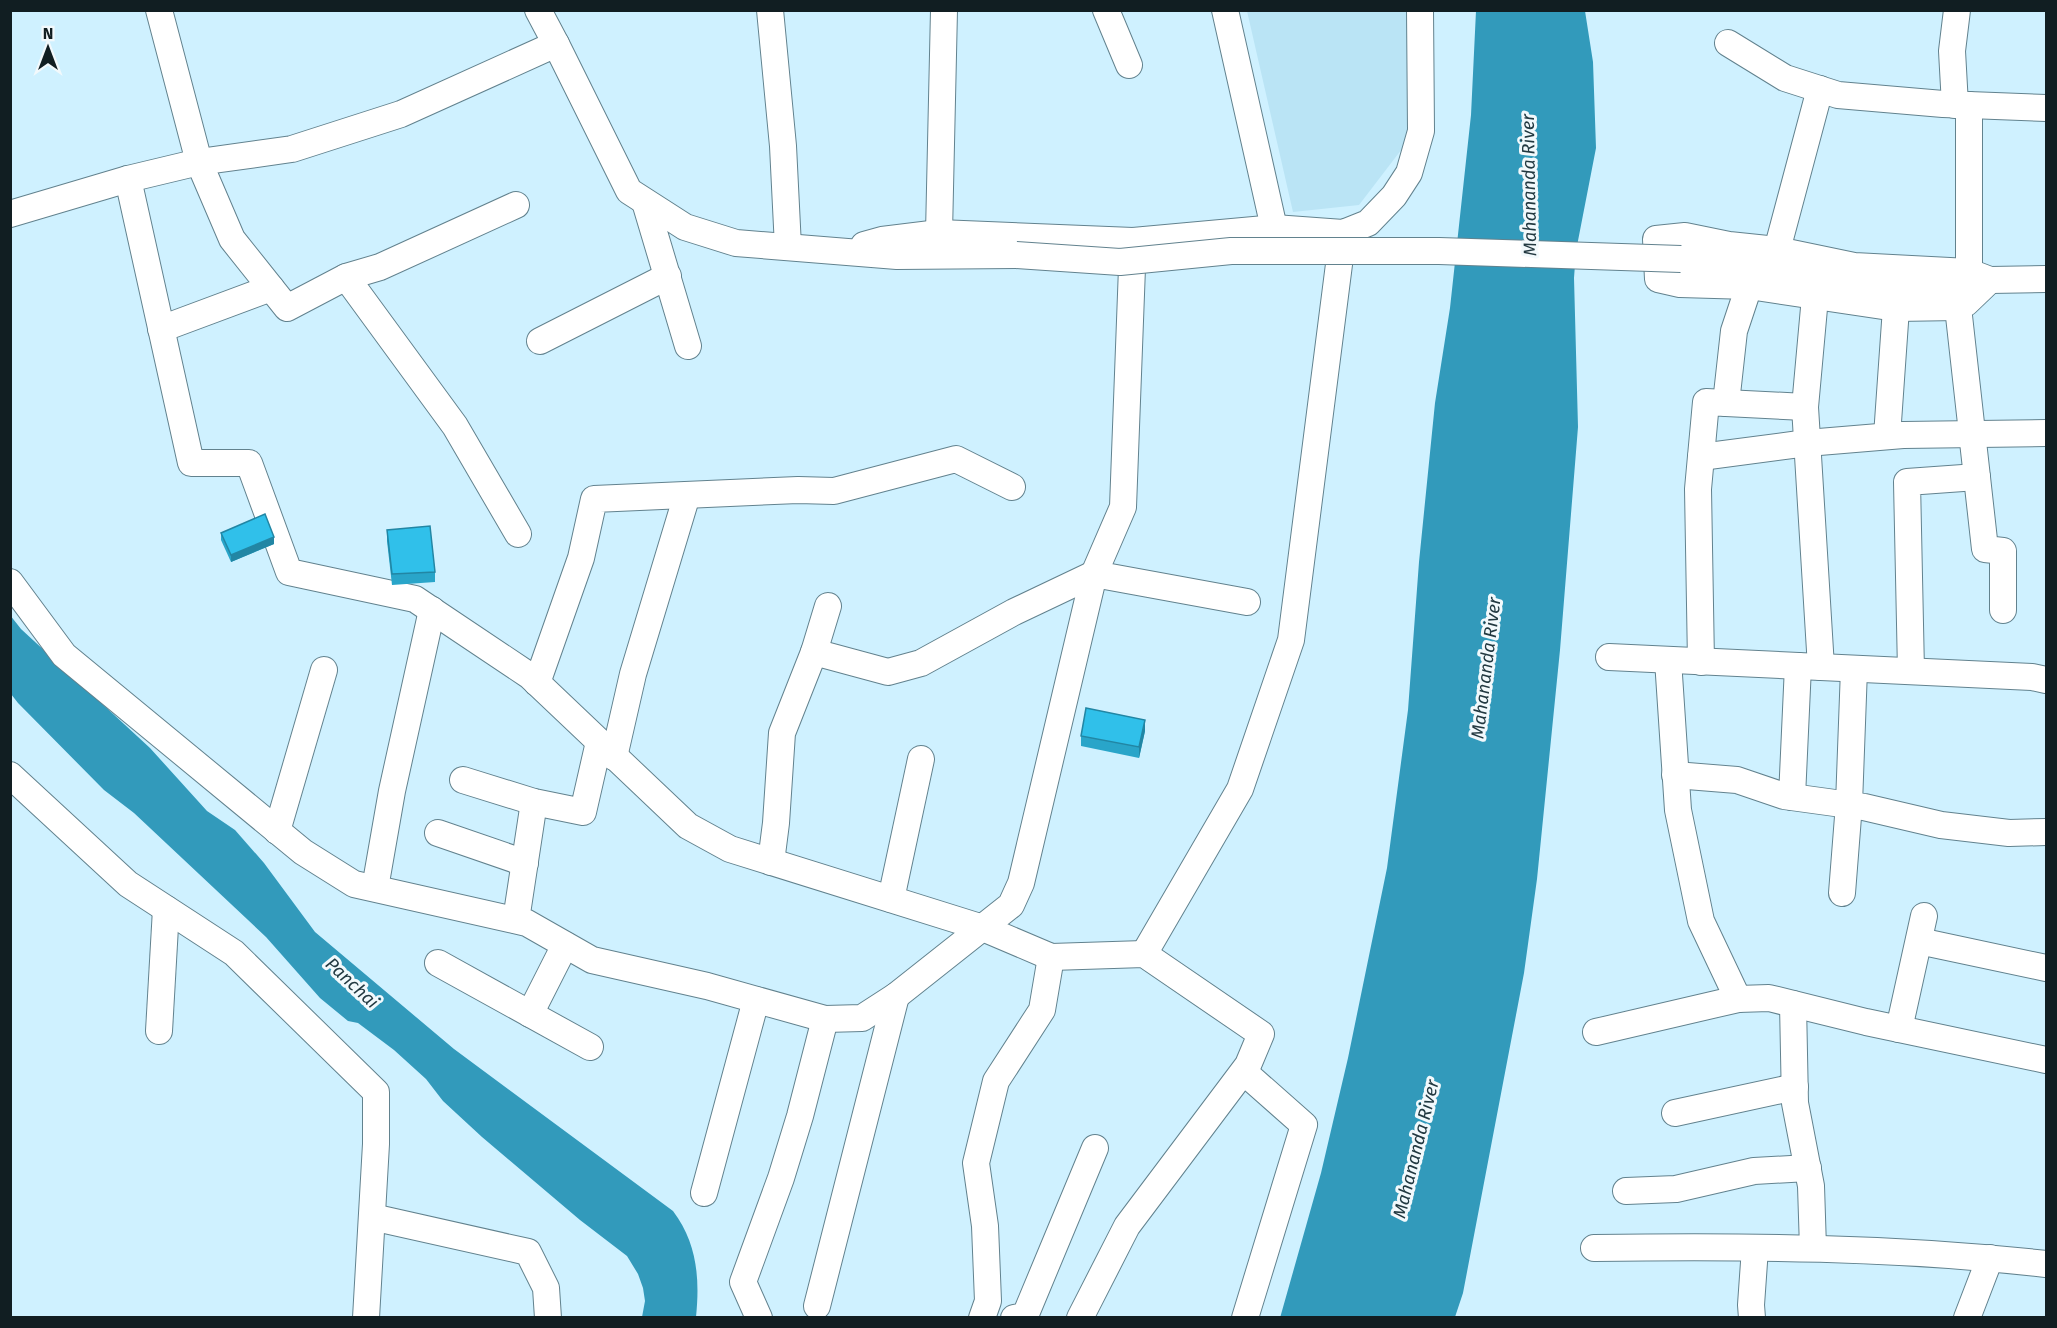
<svg xmlns="http://www.w3.org/2000/svg" width="2057" height="1328" viewBox="0 0 2057 1328" font-family="'Fira Sans',sans-serif">
	<rect width="100%" height="100%" fill="#cff1ff"/>
	<path fill="#bae4f5" d="M1247,11H1410L1408,141L1359,205L1293,212Z"/>
	<g fill="#329abb">
		<path d="M1476,11H1585L1593,62L1596,148L1576,251L1574,278L1578,427L1560,650L1537,879L1524,973L1463,1293L1455,1317L1280,1318L1321,1173L1348,1058L1387,868L1408,710L1419,562L1435,403L1450,308L1471,115Z"/>
		<path d="M10,615L21,629L150,748L207,811L235,830L264,863L315,932L454,1049L673,1211C697,1243 700,1278 696,1317H642L645,1301L643,1288L638,1274L627,1256L580,1220L482,1137L443,1101L426,1079L394,1050L358,1023L348,1021L320,998L266,937L134,813L104,790L18,703L11,694Z"/>
	</g>
	<g fill="none" stroke-linecap="round" stroke-linejoin="round">
		<defs>
			<g id="minor">
				<path d="M159,10L199,162L232,239L287,308L346,277L380,267L516,205"/>
				<path d="M538,10L556,44"/>
				<path d="M770,10L783,146L788,247"/>
				<path d="M1106,10L1129,65"/>
				<path d="M1225,10L1274,228"/>
				<path d="M1728,43L1785,78L1838,95L1943,104L2046,108"/>
				<path d="M1955,105L1952,51L1957,10"/>
				<path d="M1969,105V272"/>
				<path d="M128,179L191,463H249L289,572L415,599L530,676L688,826L730,849L983,928L1051,957L1144,954L1261,1034L1248,1065L1127,1226L1080,1318"/>
				<path d="M645,202L688,346"/>
				<path d="M10,214L128,179L199,162L292,149L401,114L556,44L629,191L685,227L736,243L897,256L1016,255"/>
				<path d="M939,233L944,10"/>
				<path d="M1685,236L1729,245L1777,250L1854,266L1969,272L1990,280L1966,303L1958,307L1896,308L1749,286L1680,284L1658,279L1656,239Z"/>
				<path d="M864,245L882,240L939,233L1133,241L1274,228L1343,233L1368,223L1394,196L1409,173L1421,131L1420,10"/>
				<path d="M1777,250L1820,89"/>
				<path d="M1681,259L1736,264L1878,285L1932,287L1990,280L2046,279"/>
				<path d="M346,277L455,426L518,534"/>
				<path d="M1815,297L1805,407L1821,667"/>
				<path d="M1958,307L1985,549L2003,551V610"/>
				<path d="M161,329L271,288"/>
				<path d="M540,341L668,276"/>
				<path d="M1726,403L1734,331L1749,286"/>
				<path d="M1887,436L1896,308"/>
				<path d="M1701,457L1807,443L1903,435L2046,433"/>
				<path d="M10,582L64,655L303,852L354,884L527,923L592,960L707,986L825,1019L862,1018L896,996L1011,905L1021,883L1094,574L1123,507L1133,241"/>
				<path d="M814,652L888,672L921,663L1014,612L1094,574L1247,602"/>
				<path d="M1609,657L2032,677L2046,680"/>
				<path d="M1668,660L1678,810L1701,921L1738,999"/>
				<path d="M1701,662L1698,489L1706,402L1805,407"/>
				<path d="M1911,671L1907,482L1977,477"/>
				<path d="M537,683L581,558L594,499L798,490L834,491L956,459L1012,487"/>
				<path d="M614,757L633,674L687,495"/>
				<path d="M10,775L128,884L234,953L376,1092V1144L366,1318"/>
				<path d="M1675,775L1737,780L1784,796L1864,807L1941,825L2009,833L2046,832"/>
				<path d="M463,780L534,802L583,812L599,742"/>
				<path d="M1792,797L1798,666"/>
				<path d="M277,831L324,670"/>
				<path d="M438,833L525,863"/>
				<path d="M771,862L776,823L782,733L814,652L828,606"/>
				<path d="M375,888L392,791L432,610"/>
				<path d="M1842,893L1849,804L1854,669"/>
				<path d="M891,899L921,759"/>
				<path d="M516,920L534,802"/>
				<path d="M1919,941L2046,968"/>
				<path d="M1144,954L1240,789L1291,640L1343,233"/>
				<path d="M438,963L590,1047"/>
				<path d="M1793,1004L1795,1103L1811,1186L1813,1248"/>
				<path d="M530,1014L565,945"/>
				<path d="M1899,1029L1924,916"/>
				<path d="M159,1031L166,909"/>
				<path d="M1596,1032L1738,999L1769,998L1866,1022L2046,1060"/>
				<path d="M1244,1072L1304,1125L1245,1318"/>
				<path d="M1675,1113L1795,1087"/>
				<path d="M1626,1191L1676,1189L1754,1171L1808,1168"/>
				<path d="M704,1193L756,1000"/>
				<path d="M372,1217L528,1252L546,1288L548,1318"/>
				<path d="M1594,1248C1745,1246 1896,1247 2046,1264"/>
				<path d="M817,1306L896,996"/>
				<path d="M759,1318L743,1282L781,1178L800,1116L825,1019"/>
				<path d="M982,1318L988,1301L985,1226L976,1163L996,1081L1042,1010L1051,957"/>
				<path d="M1014,1318L1025,1316L1095,1148"/>
				<path d="M1752,1318L1751,1305L1755,1248"/>
				<path d="M1967,1318L1990,1258"/>
			</g>
		</defs>
		<use href="#minor" stroke="#62828e" stroke-width="28"/>
		<use href="#minor" stroke="#fff" stroke-width="26"/>
		<defs>
			<path id="minor-bridge" d="M1016,255L1120,262L1231,251H1439L1681,259"/>
		</defs>
		<use href="#minor-bridge" stroke="#62828e" stroke-width="28" stroke-linecap="butt"/>
		<use href="#minor-bridge" stroke="#fff" stroke-width="26"/>
	</g>
	<g fill="#29a5c9">
		<path d="M387,530L435,572V582L392,585L387,541Z"/>
		<path d="M221,533L274,544L231,562L221,540Z"/>
		<path d="M1145,731L1139,758L1081,746V736Z"/>
	</g>
	<g fill="#2286a4">
		<path d="M274,537V544L231,562V555Z"/>
		<path d="M1145,720V731L1139,758V747Z"/>
	</g>
	<g fill="#30c0ea" stroke="#2286a4" stroke-width="1.5">
		<path d="M265,514L274,537L231,555L221,533Z"/>
		<path d="M430,526L435,572L392,574L387,530Z"/>
		<path d="M1086,708L1145,720L1139,747L1081,736Z"/>
	</g>
	<g text-anchor="middle" dominant-baseline="central" stroke-width="6" stroke-linejoin="round" paint-order="stroke">
		<g font-size="18" font-style="italic" fill="#223941" stroke="#f2f9fc">
			<text transform="translate(1529 185) rotate(-91)">Mahananda River</text>
			<text transform="translate(1486 668) rotate(-83)">Mahananda River</text>
			<text transform="translate(352 983) rotate(43)">Panchai</text>
			<text transform="translate(1416 1149) rotate(-76)">Mahananda River</text>
		</g>
	</g>
	<rect width="2057" height="1328" fill="none" stroke="#111e22" stroke-width="24"/>
	<g transform="translate(48 48)" stroke="#f2f9fc" stroke-width="4.5" paint-order="stroke">
	<path d="M0-4.5L10 22L0 15L-10 22Z" fill="#111e22"/>
	<text y="-9" font-size="16" font-weight="bold" text-anchor="middle" fill="#111e22">N</text>
	</g>
</svg>
